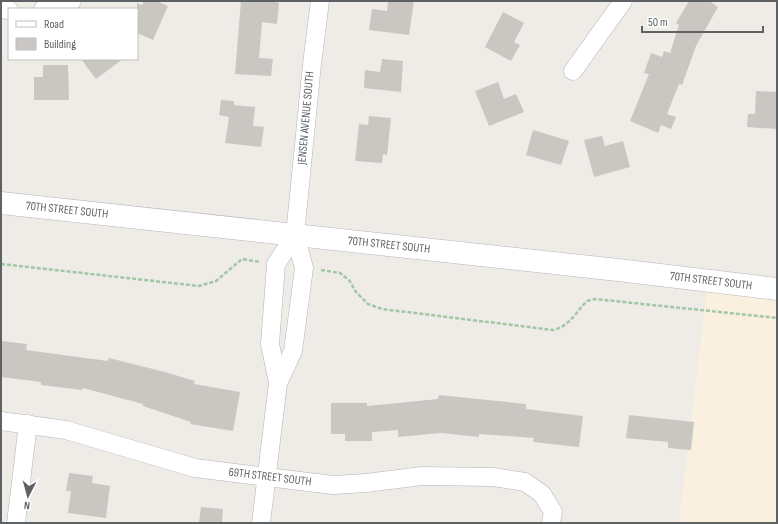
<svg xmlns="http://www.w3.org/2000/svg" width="778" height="524" viewBox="0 0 778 524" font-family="'Sofia Sans Condensed',sans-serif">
	<rect width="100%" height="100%" fill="#efece7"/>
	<path fill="#faf0e0" d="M708,281L777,289V523H679Z"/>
	<g fill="#cac7c3">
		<path d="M144,1H156L168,6L153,40L137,33V3L142,5Z"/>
		<path d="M241,1H271L279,3L277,24L262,22L259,58L273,59L271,76L235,74Z"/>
		<path d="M388,1H414L409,35L369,30L372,9L387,11Z"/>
		<path d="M689,1H709L718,7L696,46L682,85L679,84L667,114L676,117L671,129L661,125L658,133L630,121L649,74L644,73L651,53L662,57L664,51L670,53L679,25L676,23Z"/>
		<path d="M503,12L524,23L514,42L520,45L511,61L485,47Z"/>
		<path d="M81,59H123L96,79Z"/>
		<path d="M382,59L403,61L401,92L364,88L365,70L380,72Z"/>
		<path d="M43,65H68L69,100H34V77H43Z"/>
		<path d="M498,82L504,99L516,94L524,112L489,126L475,91Z"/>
		<path d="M756,91L777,92V129L747,127L748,114H755Z"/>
		<path d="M221,100L234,101V105L255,107L253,126L264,127L261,147L225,143L229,117L219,115Z"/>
		<path d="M369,116L391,118L387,155L383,154L382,163L355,161L359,124L368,125Z"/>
		<path d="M533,130L569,141L561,165L526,155Z"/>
		<path d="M602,136L605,146L623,141L630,167L594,177L584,140Z"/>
		<path d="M1,341L27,344L26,350L108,361L109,358L165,372L195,381L194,384L240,392L233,431L190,424L191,422L143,406V404L83,388L82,390L41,385V382L1,377Z"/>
		<path d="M439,395L526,404V409L583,416L579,447L533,442L534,438L479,434V437L441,433L398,437V430L372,432V441H345V434H331V403H367V406L438,399Z"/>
		<path d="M629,415L694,422L691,450L668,448V442L626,438Z"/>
		<path d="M69,473L93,476L92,483L110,486L106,518L68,513L71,491H66Z"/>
		<path d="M201,507L223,509L222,523H199Z"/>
	</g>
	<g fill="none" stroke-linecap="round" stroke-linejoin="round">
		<defs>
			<g id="minor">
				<path d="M1,9L9,10"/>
				<path d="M43,9C52,8 66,8 72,1"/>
				<path d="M573,71L623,1"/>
				<path d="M278,383L270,344L276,264L295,235"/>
				<path d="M1,421L66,430L195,468L267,477L333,485L366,483L422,476L493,477L525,482L542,494L553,512L551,523"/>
				<path d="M16,523L28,424"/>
				<path d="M261,523L278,383L293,351L304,268L295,235L312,64L320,1"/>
			</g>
			<path id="secondary" d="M1,203L618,270L777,289"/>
		</defs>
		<use href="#minor" stroke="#b2b4b7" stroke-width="19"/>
		<use href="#secondary" stroke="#b3b6ba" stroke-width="23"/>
		<g stroke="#a2c6a7" stroke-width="2.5" stroke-dasharray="4 2" stroke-linecap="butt">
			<path d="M1,264L199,286L216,281L242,259L260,262"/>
			<path d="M321,270L340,273L349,280L356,292L368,304L382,309L553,330C570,326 575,313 587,301L595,299L777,318"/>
		</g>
		<use href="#minor" stroke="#fff" stroke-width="18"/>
		<use href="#secondary" stroke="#fff" stroke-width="22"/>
	</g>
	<g text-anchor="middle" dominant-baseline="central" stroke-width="3" stroke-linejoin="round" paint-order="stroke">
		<g font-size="12" fill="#5e6265" stroke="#fff">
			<text transform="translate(306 118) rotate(-85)">JENSEN AVENUE SOUTH</text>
			<text transform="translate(67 210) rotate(6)">70TH STREET SOUTH</text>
			<text transform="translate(389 245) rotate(6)">70TH STREET SOUTH</text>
			<text transform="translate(711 281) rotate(7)">70TH STREET SOUTH</text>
			<text transform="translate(270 477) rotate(7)">69TH STREET SOUTH</text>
		</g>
	</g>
	<rect width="778" height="524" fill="none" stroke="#5e6265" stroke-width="4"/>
	<rect x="8" y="8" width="130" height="52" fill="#ffffff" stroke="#bfc0c1"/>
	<rect x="16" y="21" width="20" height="6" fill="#ffffff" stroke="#bfc0c1"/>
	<text x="44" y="28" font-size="12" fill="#5e6265">Road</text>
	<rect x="16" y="38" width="20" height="12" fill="#cac7c3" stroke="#bfc0c1"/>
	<text x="44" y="48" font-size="12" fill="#5e6265">Building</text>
	<g transform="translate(28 496) rotate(186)" stroke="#ffffff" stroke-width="3" paint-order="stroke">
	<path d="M0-3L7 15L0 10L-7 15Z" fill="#5e6265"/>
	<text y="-6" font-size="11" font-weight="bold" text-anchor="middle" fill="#5e6265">N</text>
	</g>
	<path d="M642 26v6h121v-6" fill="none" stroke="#5e6265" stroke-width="2"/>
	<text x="648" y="26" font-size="12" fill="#5e6265" stroke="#ffffff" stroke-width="3" paint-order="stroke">50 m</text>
</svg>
